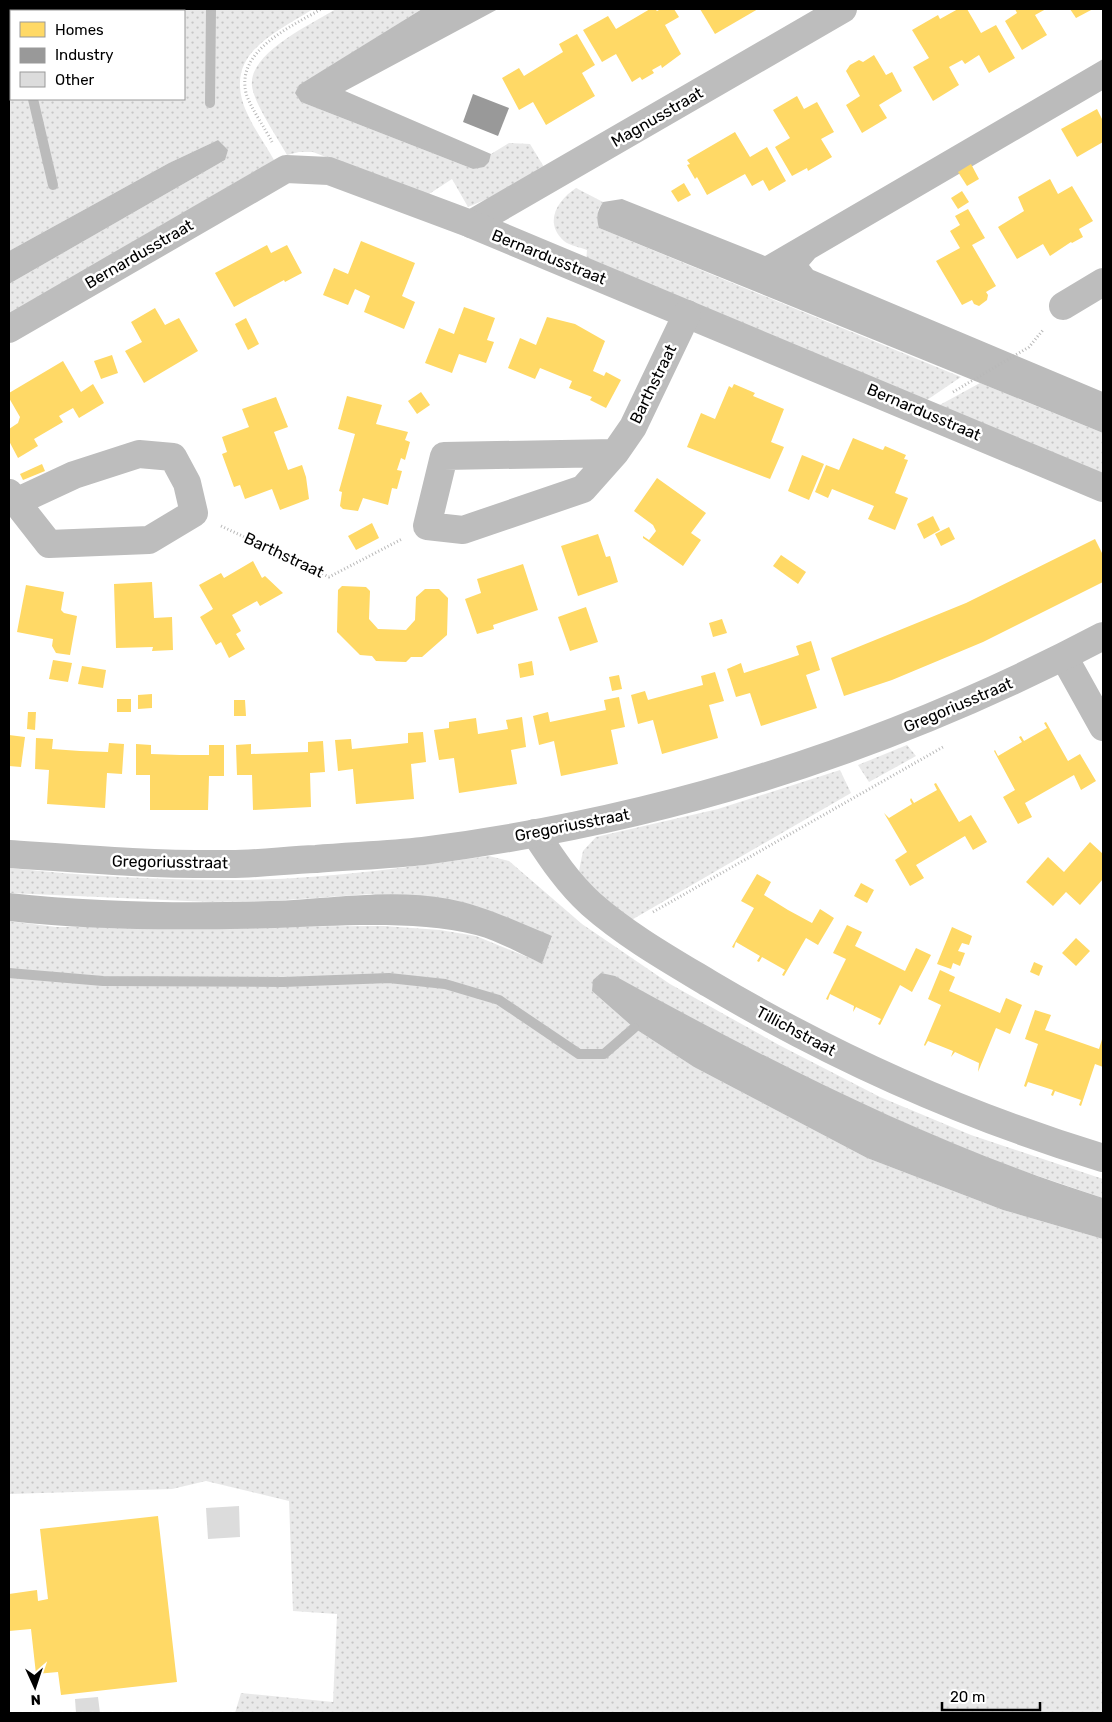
<svg xmlns="http://www.w3.org/2000/svg" width="1112" height="1722" viewBox="0 0 1112 1722" font-family="Rubik,sans-serif">
	<defs>
		<pattern id="grass-dots" width="8" height="8" patternUnits="userSpaceOnUse" patternTransform="scale(1.25)"><rect width="8" height="8" fill="#e9e9e9"/><path d="M2 2h.1M6 6h.1" fill="none" stroke="#c6c6c6" stroke-width="1.8" stroke-linecap="round"/></pattern>
	</defs>
	<rect width="100%" height="100%" fill="#fff"/>
	<g fill="url(#grass-dots)" fill-rule="evenodd">
		<path d="M9,9H313C272,35 221,55 247,113C254,129 265,144 274,160L9,314V284L225,160L218,140L169,163L9,251ZM11,11H184V99H11Z"/>
		<path d="M336,9H422L300,85L301,102L473,169L489,162L491,154L509,143L530,144L544,167L487,199L468,207L452,179L426,196L313,152H299L287,155C278,138 254,104 252,86C248,53 312,24 336,9Z"/>
		<path d="M576,188L603,202L598,210L599,228L961,377L924,402L586,262L587,250C580,247 570,246 564,241C543,222 558,200 576,188Z"/>
		<path d="M980,383L1103,433V477L936,407Z"/>
		<path d="M907,745L916,756L869,782L858,765Z"/>
		<path d="M840,770L851,793L628,922L578,876L583,851L596,837L718,809Z"/>
		<path d="M489,856L509,861L582,924L670,984L779,1045L880,1097L971,1135L1103,1179V1198L988,1159L850,1099L739,1044L592,991L634,1028L694,1067L867,1158L1003,1210L1103,1239V1713H235L241,1693L333,1702L337,1614L293,1611L289,1501L206,1481L172,1489L9,1494V921L56,927L384,926L440,930L476,936L542,963L552,937L371,894L271,901L210,902L9,893V868C83,876 158,880 232,880C318,880 405,868 489,856Z"/>
	</g>
	<g fill="#bbb">
		<path d="M422,9H498L345,91L491,154L489,162L484,167L473,169L301,102L295,93L299,85Z"/>
		<path d="M1103,59V90L815,258L809,265L813,270L1103,392V433L599,228C596,217 597,211 603,202L622,199L765,256Z"/>
		<path d="M218,140L228,150L225,160L9,284V251L169,163Z"/>
		<path d="M9,893C93,902 186,904 271,901C330,899 390,888 449,899C485,906 518,922 552,936L542,964C521,954 498,941 476,935C415,920 337,926 275,928C186,930 97,931 9,921Z"/>
		<path d="M601,973L615,976C773,1063 931,1144 1103,1198V1239L1003,1210L867,1158L694,1067L634,1028L592,991L593,980Z"/>
	</g>
	<g fill="#ffd966">
		<path d="M650,9H655L657,11L661,9H674L679,17L665,25L681,54L662,68L661,65L652,70L654,73L642,80L640,77L632,82L616,54L602,62L583,30L608,16L616,29Z"/>
		<path d="M700,9H758L715,34Z"/>
		<path d="M958,9H967L981,33L996,25L1015,58L989,73L979,55L965,64L962,60L949,67L959,85L933,101L913,67L929,58L912,30L938,15L940,19Z"/>
		<path d="M1015,9H1046L1035,15L1047,35L1022,50L1005,21L1017,13Z"/>
		<path d="M1070,9H1093L1076,18Z"/>
		<path d="M577,34L595,65L582,73L595,96L546,125L533,102L519,110L502,78L519,68L524,76L563,52L559,44Z"/>
		<path d="M874,55L886,75L892,72L902,91L879,105L887,118L862,133L846,105L860,96L846,71L850,65L859,60L863,62Z"/>
		<path d="M797,96L804,109L817,102L834,132L821,139L832,157L808,171L807,168L792,176L775,147L790,138L773,110Z"/>
		<path d="M1097,109L1103,121V142L1077,157L1061,129Z"/>
		<path d="M735,132L750,157L767,147L786,181L769,191L763,180L752,186L745,174L707,195L697,177L695,179L687,165L690,164L687,160Z"/>
		<path d="M971,164L979,179L967,186L958,172Z"/>
		<path d="M1050,179L1058,194L1072,186L1093,221L1079,229L1083,237L1072,243L1071,242L1050,256L1043,244L1017,259L998,227L1024,211L1018,197Z"/>
		<path d="M684,183L691,195L678,202L671,191Z"/>
		<path d="M962,191L969,202L958,209L951,198Z"/>
		<path d="M968,209L985,238L972,245L996,286L986,292L988,295L987,300L979,306L974,304L972,300L962,305L936,261L960,248L950,231L960,225L955,216Z"/>
		<path d="M361,241L415,263L402,296L415,302L404,329L364,312L370,296L355,289L348,305L323,295L334,268L348,274Z"/>
		<path d="M267,245L271,253L287,245L302,273L285,282L284,280L234,307L215,273Z"/>
		<path d="M464,307L495,318L487,340L494,342L486,363L459,354L452,373L425,363L439,328L454,334Z"/>
		<path d="M155,308L165,325L179,318L198,351L144,383L125,351L142,342L131,322Z"/>
		<path d="M547,317L575,324L605,341L593,371L604,376L606,372L621,380L606,408L590,400L592,397L569,388L572,381L540,368L535,379L508,368L520,338L536,345Z"/>
		<path d="M246,318L259,344L248,350L235,324Z"/>
		<path d="M112,355L118,373L101,379L94,361Z"/>
		<path d="M63,361L81,392L93,384L104,403L79,418L73,408L59,416L63,422L34,439L38,446L18,458L9,441V429L18,423L20,417L9,398V393Z"/>
		<path d="M734,384L755,393L753,396L784,409L771,442L784,447L770,479L687,447L701,413L715,419L729,386L732,388Z"/>
		<path d="M421,392L430,405L417,414L408,401Z"/>
		<path d="M347,396L382,405L376,424L408,432L405,440L410,442L405,460L401,458L397,470L402,471L397,489L392,488L388,505L363,498L358,511L343,509L340,506L342,492L339,491L355,434L338,429Z"/>
		<path d="M276,397L288,427L274,432L288,470L302,465L306,477L309,499L280,510L272,489L245,499L240,485L234,487L222,454L227,452L222,437L249,427L242,409Z"/>
		<path d="M853,438L880,449L883,450L885,446L906,455L904,459L908,460L895,493L908,498L895,530L868,519L874,506L832,489L828,498L815,492L826,465L839,470Z"/>
		<path d="M802,455L824,464L809,500L788,491Z"/>
		<path d="M42,464L45,471L23,480L20,474Z"/>
		<path d="M657,478L706,513L691,533L701,540L683,566L643,538V536L649,540L656,531L653,525L634,511Z"/>
		<path d="M933,516L940,530L924,539L917,524Z"/>
		<path d="M372,523L379,538L356,550L348,536Z"/>
		<path d="M949,527L955,539L941,546L935,534Z"/>
		<path d="M598,534L606,557L610,556L618,582L578,596L561,546Z"/>
		<path d="M1095,539L1103,555V582L983,642L892,680L844,696L831,658L966,603Z"/>
		<path d="M781,555L806,572L798,584L773,566Z"/>
		<path d="M253,561L262,578L265,576L283,593L260,606L257,601L232,615L241,631L236,634L245,649L229,658L221,642L216,645L200,617L213,609L199,585L221,573L224,578Z"/>
		<path d="M523,564L538,610L493,625L494,629L477,634L465,599L481,593L477,579Z"/>
		<path d="M152,582L154,618L172,617L173,650L152,651L153,647L116,648L114,584Z"/>
		<path d="M26,585L64,592L61,610L64,613L77,616L70,655L56,653L52,646L53,639L17,632Z"/>
		<path d="M342,586L366,587L370,591L369,619L378,629L406,630L415,620L416,597L425,589H439L448,598L447,635L422,657H411L406,662L376,661L372,656L360,655L337,632L338,590Z"/>
		<path d="M586,607L598,642L570,651L558,617Z"/>
		<path d="M722,619L727,633L713,637L709,623Z"/>
		<path d="M811,641L820,670L806,675L817,708L761,726L750,693L736,697L727,669L741,663L744,673L772,664L799,655L796,646Z"/>
		<path d="M53,660L72,663L68,682L49,679Z"/>
		<path d="M532,661L534,675L520,678L518,664Z"/>
		<path d="M82,666L106,670L103,688L78,684Z"/>
		<path d="M715,672L724,701L709,705L718,738L662,754L653,720L638,724L631,695L645,691L648,700L703,685L701,676Z"/>
		<path d="M619,675L622,689L612,691L609,677Z"/>
		<path d="M152,694V708L138,709V695Z"/>
		<path d="M619,697L625,727L611,730L618,764L561,776L554,741L539,745L533,716L548,712L550,722L606,710L604,700Z"/>
		<rect x="117" y="699" width="14" height="13"/>
		<path d="M234,700H245L246,716H234Z"/>
		<path d="M28,712H36L35,730L27,729Z"/>
		<path d="M522,717L526,747L511,750L517,784L459,793L454,758L439,760L434,730L449,728V722L476,718L478,734L508,729L506,720Z"/>
		<path d="M1046,722L1068,761L1080,754L1096,781L1081,790L1074,775L1025,803L1032,817L1018,824L1003,797L1015,790L994,751L995,750L998,756L1022,742L1019,737L1021,736L1024,741L1047,728L1044,723Z"/>
		<path d="M423,732L426,762L411,764L414,799L356,804L353,769L338,771L335,740L351,739L352,749L408,743V733Z"/>
		<path d="M9,735L25,737L21,767L9,766Z"/>
		<path d="M36,738L53,739L52,749L80,751L108,752L109,743L124,744L122,774L107,773L105,808L47,804L49,770L35,769Z"/>
		<path d="M323,741L325,772L310,773L311,807L253,810L252,775H237L236,745L251,744V754L308,752V742Z"/>
		<path d="M136,744L151,745V754L180,755H209V745H224V776H209L208,810H150V775H136Z"/>
		<path d="M936,783L959,822L971,815L987,842L973,850L965,836L916,865L924,878L910,886L895,860L907,852L884,813L889,818L912,804L910,800L911,798L914,803L937,790L934,784Z"/>
		<path d="M1090,842L1103,854V879L1080,905L1066,892L1053,906L1026,882L1048,857L1064,872Z"/>
		<path d="M757,874L771,882L764,895L788,910L812,923L820,909L834,918L818,945L806,938L784,976L782,975L785,970L762,957L759,962L757,961L760,956L736,942L734,948L732,947L754,908L741,901Z"/>
		<path d="M861,883L874,890L867,903L854,896Z"/>
		<path d="M847,925L862,932L855,946L905,971L916,948L931,955L912,992L900,985L880,1025L878,1024L881,1019L856,1007L853,1012L854,1006L830,994L828,1000L826,999L846,959L833,953Z"/>
		<path d="M952,927L972,936L969,945L962,943L958,951L965,953L960,966L953,963L951,969L937,964Z"/>
		<path d="M1076,938L1090,951L1076,966L1062,953Z"/>
		<path d="M1034,962L1043,966L1039,976L1030,972Z"/>
		<path d="M940,970L955,977L949,991L1000,1013L1006,998L1022,1005L1010,1034L996,1028L978,1072L979,1063L955,1052L951,1057L953,1051L928,1041L925,1046L924,1045L941,1005L928,999Z"/>
		<path d="M1035,1010L1051,1015L1045,1030L1099,1049L1103,1036V1067L1095,1064L1081,1106L1079,1105L1081,1100L1055,1091L1053,1096L1051,1095L1053,1090L1028,1082L1026,1087L1024,1086L1038,1044L1025,1039Z"/>
		<path d="M158,1516L177,1682L61,1695L58,1672L36,1674L31,1629L9,1631V1594L37,1590L38,1601L48,1599L40,1529Z"/>
	</g>
	<path fill="#999" d="M473,94L509,108L498,136L463,122Z"/>
	<g fill="none" stroke-linecap="round" stroke-linejoin="round">
		<g stroke="#bbb" stroke-width="10">
			<path d="M12,9L13,11"/>
			<path d="M33,99L53,185"/>
			<path d="M210,103L211,9"/>
			<path d="M9,973L103,981L283,982L389,978L445,984L499,1000L579,1054H604L634,1028"/>
		</g>
	</g>
	<g fill="#dcdcdc">
		<path d="M239,1506L240,1537L208,1539L206,1508Z"/>
		<path d="M98,1697L100,1713H76L75,1699Z"/>
	</g>
	<g fill="none" stroke-linecap="round" stroke-linejoin="round">
		<g stroke="#b8b8b8" stroke-width="3" stroke-dasharray="1 2.5" stroke-linecap="butt">
			<path d="M272,142C265,128 250,107 246,93C236,50 291,27 321,9"/>
			<path d="M953,392L1029,347L1043,330"/>
			<path d="M221,526L329,577L402,539"/>
			<path d="M653,912L943,747"/>
		</g>
		<g stroke="#bdbdbd" stroke-width="28">
			<path d="M471,224L843,9"/>
			<path d="M1063,306L1103,282"/>
			<path d="M9,329L286,169L329,171L471,224L1103,488"/>
			<path d="M615,453L583,489L463,530L427,526L444,456L615,453L633,427L687,314"/>
			<path d="M9,493L49,544L149,540L194,513L187,483L173,457L139,454L74,475L16,502"/>
			<path d="M1064,657L1103,727"/>
			<path d="M535,833C552,859 568,883 591,904C626,935 670,960 710,984C835,1058 965,1116 1103,1158"/>
			<path d="M9,854C82,859 156,865 230,864C259,864 287,860 316,859C351,856 388,855 423,851C663,820 889,749 1103,636"/>
		</g>
	</g>
	<g text-anchor="middle" dominant-baseline="central" stroke-width="5" stroke-linejoin="round" paint-order="stroke">
		<g font-size="16" fill="#000" stroke="#fff">
			<text transform="translate(657 117) rotate(-30)">Magnusstraat</text>
			<text transform="translate(139 254) rotate(-30)">Bernardusstraat</text>
			<text transform="translate(549 257) rotate(22)">Bernardusstraat</text>
			<text transform="translate(653 384) rotate(-64)">Barthstraat</text>
			<text transform="translate(924 412) rotate(23)">Bernardusstraat</text>
			<text transform="translate(284 555) rotate(25)">Barthstraat</text>
			<text transform="translate(958 705) rotate(-23)">Gregoriusstraat</text>
			<text transform="translate(572 825) rotate(-11)">Gregoriusstraat</text>
			<text transform="translate(170 862) rotate(1)">Gregoriusstraat</text>
			<text transform="translate(796 1031) rotate(28)">Tillichstraat</text>
		</g>
	</g>
	<rect width="1112" height="1722" fill="none" stroke="#000000" stroke-width="20"/>
	<rect x="10" y="10" width="175" height="90" fill="#ffffff" stroke="#999999"/>
	<rect x="20" y="22" width="25" height="15" fill="#ffd966" stroke="#999999"/>
	<text x="55" y="35" font-size="15" fill="#000000">Homes</text>
	<rect x="20" y="48" width="25" height="15" fill="#999999" stroke="#999999"/>
	<text x="55" y="60" font-size="15" fill="#000000">Industry</text>
	<rect x="20" y="72" width="25" height="15" fill="#dcdcdc" stroke="#999999"/>
	<text x="55" y="85" font-size="15" fill="#000000">Other</text>
	<g transform="translate(35 1687) rotate(177)" stroke="#ffffff" stroke-width="4" paint-order="stroke">
	<path d="M0-4L9 19L0 12L-9 19Z" fill="#000000"/>
	<text y="-8" font-size="14" font-weight="bold" text-anchor="middle" fill="#000000">N</text>
	</g>
	<path d="M942 1702v8h98v-8" fill="none" stroke="#000000" stroke-width="2.5"/>
	<text x="950" y="1702" font-size="15" fill="#000000" stroke="#ffffff" stroke-width="4" paint-order="stroke">20 m</text>
</svg>
